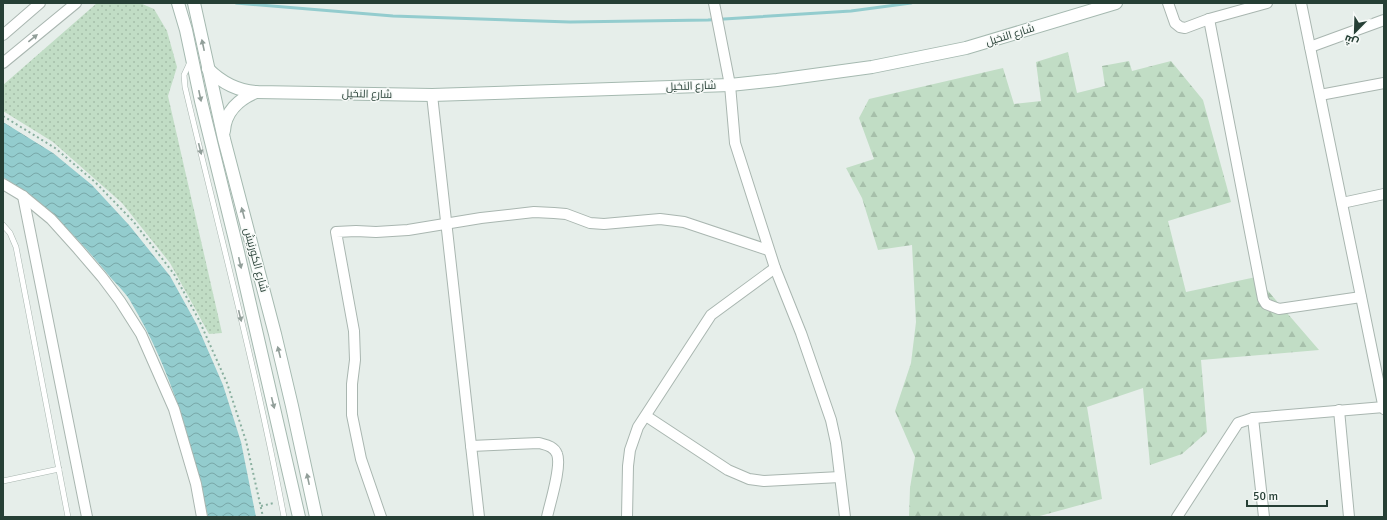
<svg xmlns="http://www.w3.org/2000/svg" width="1387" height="520" viewBox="0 0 1387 520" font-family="Signika,Cairo,sans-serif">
	<defs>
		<pattern id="grass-dots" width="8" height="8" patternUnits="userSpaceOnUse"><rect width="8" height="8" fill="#c1ddc5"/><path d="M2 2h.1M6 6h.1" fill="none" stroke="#a6bfaa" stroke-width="1.8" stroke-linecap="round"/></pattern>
		<pattern id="forest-firs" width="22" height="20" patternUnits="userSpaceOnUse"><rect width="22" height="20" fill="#c1ddc5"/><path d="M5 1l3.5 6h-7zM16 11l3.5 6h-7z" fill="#a6bfaa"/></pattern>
		<pattern id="water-waves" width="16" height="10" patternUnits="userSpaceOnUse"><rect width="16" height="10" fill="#93ccce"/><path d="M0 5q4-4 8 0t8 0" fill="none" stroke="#78a7a8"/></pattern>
	</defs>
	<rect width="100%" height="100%" fill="#e6eeea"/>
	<path fill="url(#grass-dots)" d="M97,3H140L154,9L167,31L177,67L168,96L222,333L209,334L170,263L122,203L53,142L3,111V85Z"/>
	<path fill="url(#forest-firs)" d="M1068,52L1077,93L1105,86L1102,66L1129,61L1132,71L1171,61L1203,100L1231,202L1168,221L1186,292L1256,277L1319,350L1201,360L1207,432L1182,454L1150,465L1143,388L1087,407L1102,499L1036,517H909L910,488L915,457L895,411L911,363L916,322L912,245L878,250L862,198L846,168L874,159L859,118L869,99L1003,68L1014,104L1041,101L1036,62Z"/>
	<path fill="url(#water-waves)" d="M3,122L53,153L92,185L129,225L170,276L197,325L223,385L241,442L256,517H208C192,443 171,369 132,304C127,294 118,286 111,278C80,240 45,203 3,177Z"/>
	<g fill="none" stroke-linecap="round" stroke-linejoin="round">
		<path stroke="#93ccce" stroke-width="3" d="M236,3L393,16L570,22L708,20L851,11L911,3"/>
		<defs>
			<g id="lane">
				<path d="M191,60L184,75L185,87C219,230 257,373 284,517"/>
				<path d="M3,225L10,233L16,247L68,517"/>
				<path d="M3,481L59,469"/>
			</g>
			<g id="street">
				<path d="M714,3L730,85L735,143L775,268L801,333L831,420L836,443L845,517"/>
				<path d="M1168,3L1175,23L1180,27L1185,28L1209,19L1267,3"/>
				<path d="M1301,3L1384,409"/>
				<path d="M1209,19L1263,299L1266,304L1279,309L1361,297"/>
				<path d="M3,35L40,3"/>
				<path d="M1310,47L1384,20"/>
				<path d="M3,63L76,3"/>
				<path d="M432,95L479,517"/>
				<path d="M1320,95L1384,83"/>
				<path d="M3,184L23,196L51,219L78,249L102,277L120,301L141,334L174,409L196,484L202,517"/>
				<path d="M23,196L87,517"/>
				<path d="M1342,203L1384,194"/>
				<path d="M1339,410L1349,517"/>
				<path d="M646,416L728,470L749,479L764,481L840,477"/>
				<path d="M1253,418L1264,517"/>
				<path d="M471,446L539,443C546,445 554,446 557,454C562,466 550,503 547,517"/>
				<path d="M381,517L361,459L352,415V384L355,360L354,331L336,232L356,231L376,232L408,230L481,218L534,212L554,213L566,214L590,223L604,224L660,219L684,222L768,250"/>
				<path d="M627,517L628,466L630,450L638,427L711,315L775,268"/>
				<path d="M1177,517L1238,423L1253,418L1384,407"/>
			</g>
			<g id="secondary">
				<path d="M178,3L186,30L201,101L238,252L299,517"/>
				<path d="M194,3L224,139L275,334L292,406L316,517"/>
				<path d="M208,69C222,83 237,91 257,92L432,95L730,85L777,80L872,67L966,48L1116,3"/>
				<path d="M224,131C225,112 239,99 256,92"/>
			</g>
		</defs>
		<use href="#lane" stroke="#a9b6b0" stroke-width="6"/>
		<use href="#street" stroke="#a9b6b0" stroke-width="12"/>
		<use href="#secondary" stroke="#a5b9b0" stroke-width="14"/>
		<g stroke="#89af9f" stroke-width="2" stroke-dasharray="2 3" stroke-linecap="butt">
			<path d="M3,116L55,148L95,182L133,221L174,274L199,320L227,383L246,441L263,517"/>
			<path d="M261,506L274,503"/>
		</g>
		<use href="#lane" stroke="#fff" stroke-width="5"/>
		<use href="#street" stroke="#fff" stroke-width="10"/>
		<use href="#secondary" stroke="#fff" stroke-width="12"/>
	</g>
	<defs><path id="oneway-solid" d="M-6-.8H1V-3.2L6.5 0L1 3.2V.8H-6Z"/></defs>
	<g fill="#929f9a">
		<use href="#oneway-solid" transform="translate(33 38) rotate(-39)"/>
		<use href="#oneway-solid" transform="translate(203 45) rotate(-102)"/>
		<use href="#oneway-solid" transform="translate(200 96) rotate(78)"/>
		<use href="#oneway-solid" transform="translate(200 149) rotate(76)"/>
		<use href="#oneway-solid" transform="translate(243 213) rotate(-105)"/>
		<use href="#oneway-solid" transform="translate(240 263) rotate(77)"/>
		<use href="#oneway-solid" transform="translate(240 316) rotate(76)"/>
		<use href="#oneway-solid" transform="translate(279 352) rotate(-104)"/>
		<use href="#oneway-solid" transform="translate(273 403) rotate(76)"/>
		<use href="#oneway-solid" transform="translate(308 479) rotate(-102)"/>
	</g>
	<g text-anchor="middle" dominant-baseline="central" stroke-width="3" stroke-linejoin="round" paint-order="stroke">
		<g font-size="11" fill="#263f35" stroke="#f7faf8">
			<text transform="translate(1010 35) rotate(-17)">شارع النخيل</text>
			<text transform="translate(691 86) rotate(-2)">شارع النخيل</text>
			<text transform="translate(367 94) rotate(1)">شارع النخيل</text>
			<text transform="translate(256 260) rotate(75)">شارع الكورنيش</text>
		</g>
	</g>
	<rect width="1387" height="520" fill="none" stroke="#263f35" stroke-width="8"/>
	<g transform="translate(1355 32) rotate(203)" stroke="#f7faf8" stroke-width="3" paint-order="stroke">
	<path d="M0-3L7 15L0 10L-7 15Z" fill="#263f35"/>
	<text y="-6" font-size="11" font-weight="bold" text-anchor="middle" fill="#263f35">ش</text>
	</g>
	<path d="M1247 500v6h80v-6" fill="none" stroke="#263f35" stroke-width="2"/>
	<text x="1253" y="500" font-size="12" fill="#263f35" stroke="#f7faf8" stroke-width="3" paint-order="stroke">50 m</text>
</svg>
